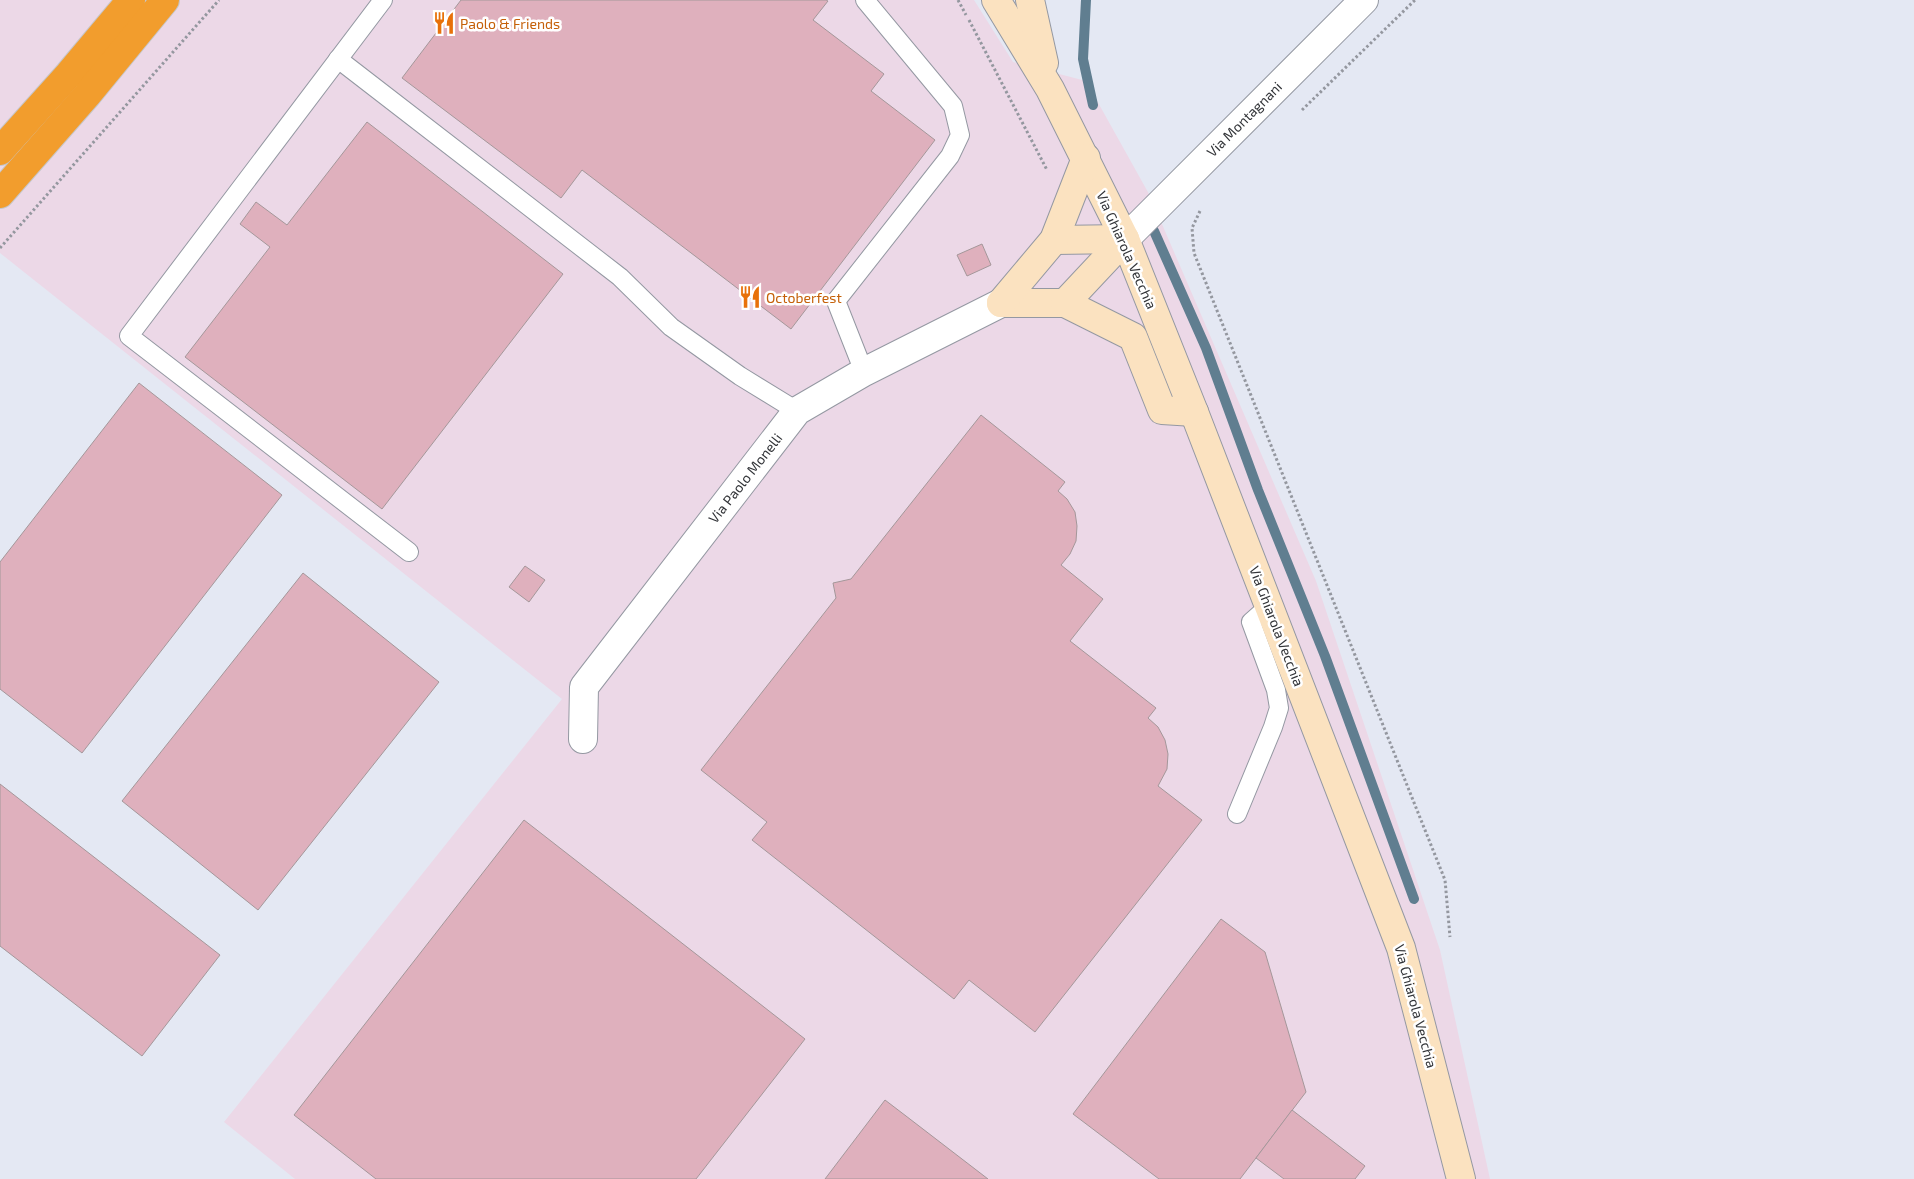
<svg xmlns="http://www.w3.org/2000/svg" width="1914" height="1179" viewBox="0 0 1914 1179" font-family="'Exo 2',sans-serif">
	<rect width="100%" height="100%" fill="#e4e8f3"/>
	<path fill="#ecd8e7" d="M0,0H974L1013,62L1086,81L1149,194L1316,581L1440,950L1490,1179H295L224,1122L562,699L0,253Z"/>
	<g fill="none" stroke-linecap="round" stroke-linejoin="round">
		<g stroke="#607e90" stroke-width="10">
			<path d="M1086,0L1083,59L1093,105"/>
			<path d="M1154,231L1206,348L1258,490L1325,656L1414,899"/>
		</g>
	</g>
	<g fill="#dfb0bd" stroke="#a4979a">
		<path d="M461,0H826L828,1L813,20L884,74L871,91L935,140L791,329L582,170L561,198L402,78Z"/>
		<path d="M367,122L563,274L382,509L185,357L270,247L240,224L256,202L287,225Z"/>
		<path d="M982,244L991,265L967,276L957,255Z"/>
		<path d="M139,383L282,495L82,753L0,689V562Z"/>
		<path d="M981,415L1065,482L1058,491L1067,499L1075,512L1077,526L1076,541L1070,554L1061,565L1103,599L1070,641L1156,708L1148,718L1158,727L1165,740L1168,754L1167,769L1158,786L1202,820L1035,1032L969,980L954,999L752,840L767,822L701,770L836,598L833,583L851,579Z"/>
		<path d="M525,566L545,580L529,602L509,587Z"/>
		<path d="M303,573L439,682L258,910L122,801Z"/>
		<path d="M0,784L220,955L142,1056L0,946Z"/>
		<path d="M524,820L805,1039L696,1179H376L294,1115Z"/>
		<path d="M1221,919L1265,952L1306,1092L1240,1179H1159L1073,1114Z"/>
		<path d="M885,1100L906,1116L988,1179H825Z"/>
		<path d="M1292,1110L1365,1166L1355,1179H1284L1256,1158Z"/>
	</g>
	<g fill="none" stroke-linecap="round" stroke-linejoin="round">
		<defs>
			<g id="lane">
				<path d="M383,0L129,336L409,552"/>
				<path d="M338,59L620,277L671,327L740,376L797,411"/>
				<path d="M864,372L836,301L950,156L960,135L953,106L865,0"/>
				<path d="M1237,814L1273,727L1279,708L1276,690L1251,622L1269,606"/>
			</g>
			<g id="street">
				<path d="M1125,239L1364,0"/>
				<path d="M583,739L584,687L797,411L864,372L1001,303"/>
			</g>
			<g id="secondary">
				<path d="M996,0L1050,89L1125,239L1194,412L1401,948L1461,1179"/>
				<path d="M1030,0L1044,63"/>
				<path d="M1054,240L1125,239"/>
				<path d="M1001,303H1065L1133,337L1162,410L1194,412"/>
				<path d="M1001,303L1054,240L1086,158"/>
				<path d="M1065,303L1125,239"/>
			</g>
			<g id="highway">
				<path d="M0,151L69,74L131,0"/>
				<path d="M0,194L87,95L165,0"/>
			</g>
		</defs>
		<use href="#lane" stroke="#9498a2" stroke-width="20"/>
		<use href="#street" stroke="#9498a2" stroke-width="30"/>
		<use href="#secondary" stroke="#9498a2" stroke-width="30"/>
		<use href="#highway" stroke="#c6c6c8" stroke-width="30"/>
		<g stroke="#94979f" stroke-width="3" stroke-dasharray="2.5 2.5" stroke-linecap="butt">
			<path d="M958,0L966,15"/>
			<path d="M969,20L1047,170"/>
			<path d="M1302,110L1415,0"/>
			<path d="M1200,211L1192,228L1194,253L1445,880L1450,937"/>
			<path d="M0,248L219,0"/>
		</g>
		<use href="#lane" stroke="#fff" stroke-width="18"/>
		<use href="#street" stroke="#fff" stroke-width="28"/>
		<use href="#secondary" stroke="#fbe2c0" stroke-width="28"/>
		<use href="#highway" stroke="#f29d2d" stroke-width="28"/>
	</g>
	<defs>
		<symbol id="restaurant-bare" viewBox="-9 -9 18 18"><path d="M-5-6h1v4h1v-4h1v4h1v-4h1v5L-1.5 .5V6h-2V.5L-5-1ZM5-6V6H3V1.5H1.5Q1.5-4 5-6Z" fill="#e8710a" stroke="#fff" stroke-width="2.5" paint-order="stroke"/></symbol>
	</defs>
	<g fill-rule="evenodd">
		<use href="#restaurant-bare" x="428" y="7" width="32" height="32"/>
		<use href="#restaurant-bare" x="734" y="281" width="32" height="32"/>
	</g>
	<g text-anchor="middle" dominant-baseline="central" stroke-width="5" stroke-linejoin="round" paint-order="stroke">
		<g font-size="14" fill="#c56008" stroke="#fff" text-anchor="start">
			<text x="460" y="23">Paolo &amp; Friends</text>
			<text x="766" y="297">Octoberfest</text>
		</g>
		<g font-size="14" fill="#333539" stroke="#fff">
			<text transform="translate(1244 119) rotate(-45)">Via Montagnani</text>
			<text transform="translate(1127 250) rotate(66)">Via Ghiarola Vecchia</text>
			<text transform="translate(745 478) rotate(-52)">Via Paolo Monelli</text>
			<text transform="translate(1277 626) rotate(69)">Via Ghiarola Vecchia</text>
			<text transform="translate(1416 1006) rotate(75)">Via Ghiarola Vecchia</text>
		</g>
	</g>
</svg>
